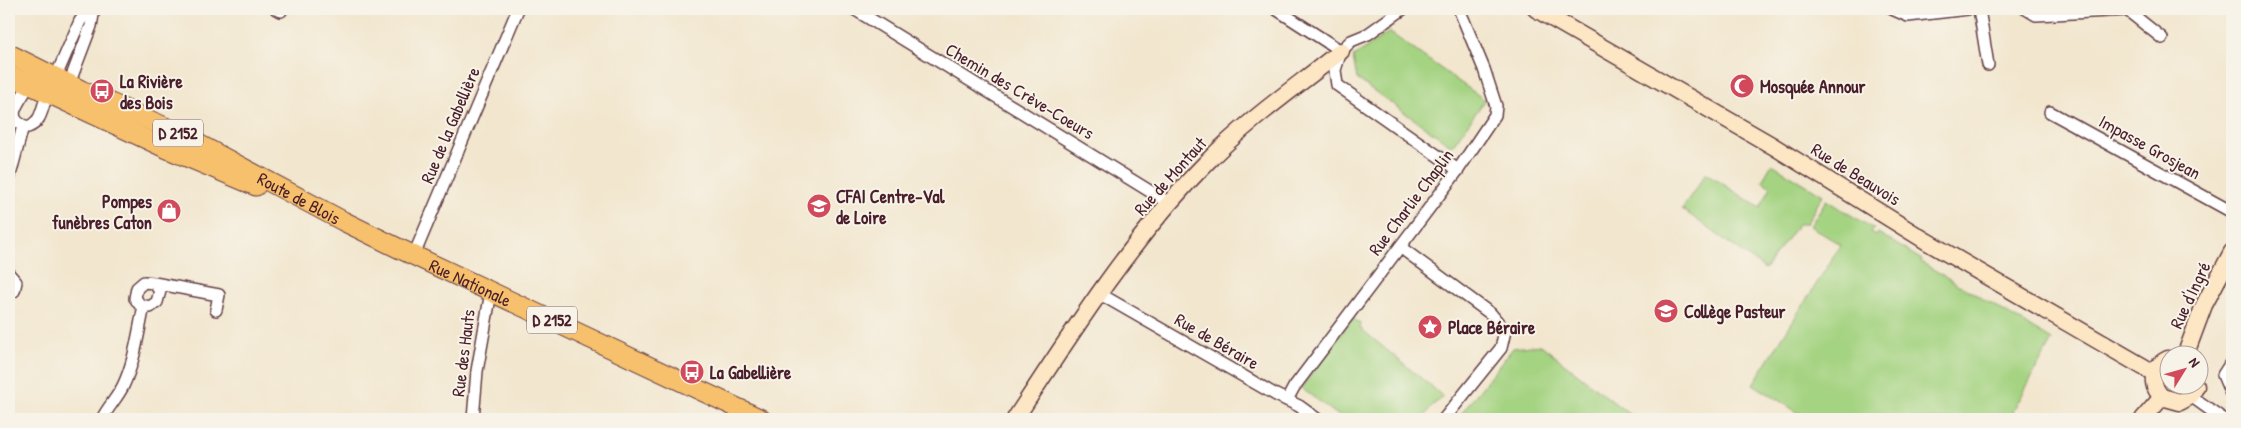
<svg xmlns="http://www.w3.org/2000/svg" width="2241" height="428" viewBox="0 0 2241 428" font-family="'Patrick Hand',sans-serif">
	<rect width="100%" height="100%" fill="#f7f3e8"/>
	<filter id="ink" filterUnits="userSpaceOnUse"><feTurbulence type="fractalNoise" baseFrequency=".02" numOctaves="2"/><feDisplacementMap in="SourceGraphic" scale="10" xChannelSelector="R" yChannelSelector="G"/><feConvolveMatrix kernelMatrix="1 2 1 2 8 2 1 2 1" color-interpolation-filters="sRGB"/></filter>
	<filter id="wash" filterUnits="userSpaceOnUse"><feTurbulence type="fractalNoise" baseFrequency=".0096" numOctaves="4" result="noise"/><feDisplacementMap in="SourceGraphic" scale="20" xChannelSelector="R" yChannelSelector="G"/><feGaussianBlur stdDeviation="1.12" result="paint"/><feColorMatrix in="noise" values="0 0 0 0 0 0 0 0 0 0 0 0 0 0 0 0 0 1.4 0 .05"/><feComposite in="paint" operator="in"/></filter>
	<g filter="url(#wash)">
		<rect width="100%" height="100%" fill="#f2e6ce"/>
		<g fill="#a4d381" stroke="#777956">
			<path d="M1389,32L1485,100L1452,146L1357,79L1353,57Z"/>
			<path d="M1772,164L1823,195L1806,224H1798L1765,269L1682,209L1706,173L1760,208L1771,187L1762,181Z"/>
			<path d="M1826,200L1874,229L1871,233L1876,236L1878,233L1922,260L1921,262L2052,340L2009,419H1808L1753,384L1841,245L1810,226Z"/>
			<path d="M1353,318L1360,324V328L1444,397L1434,404L1422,419H1343L1301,388Z"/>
			<path d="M1541,345L1635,419H1457L1513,348Z"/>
		</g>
	</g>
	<g filter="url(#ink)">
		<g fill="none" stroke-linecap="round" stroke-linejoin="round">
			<defs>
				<g id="street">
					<path d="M276,9L281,11L282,9"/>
					<path d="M854,9L1169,203"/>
					<path d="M1276,9L1341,51"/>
					<path d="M1892,9L1908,16L1968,9"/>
					<path d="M1979,9L1988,65"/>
					<path d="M2026,9L2036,15L2127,10L2162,38"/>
					<path d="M1341,51L1335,70L1337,85L1458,170"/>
					<path d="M1341,51L1351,41L1368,34L1403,9"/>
					<path d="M69,84L91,26L94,9"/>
					<path d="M29,85C22,99 0,119 28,127C39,123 41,114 44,104L80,21L90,9"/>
					<path d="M2050,112L2232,212"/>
					<path d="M9,179L23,126"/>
					<path d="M1400,247L1491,314L1505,331L1501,348L1444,419"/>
					<path d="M414,255L518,9"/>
					<path d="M9,274L16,282L14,291L9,294"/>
					<path d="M154,283L144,282L137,288L135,298L140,305L150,307L157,302L160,291L154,283L219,295L216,310"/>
					<path d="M1100,294L1276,395L1299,406L1317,419"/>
					<path d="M2232,361L2223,375L2232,396"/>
					<path d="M2191,396L2223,419"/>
					<path d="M1287,400L1294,387L1458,170L1495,115L1496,106L1484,69L1459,9"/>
					<path d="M102,419C108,407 117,398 123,386C135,361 138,333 144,306"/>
					<path d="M473,419L477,371L491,292"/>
				</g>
				<g id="secondary">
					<path d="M1536,9L1773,146L1926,241L2154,373"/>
					<path d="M2185,356L2204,305L2232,252"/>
					<path d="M2168,359C2152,367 2149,384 2162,397L2180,402L2191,396L2196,386"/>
					<path d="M1015,419C1073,330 1132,238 1207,162C1248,120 1296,87 1341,51"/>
					<path d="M2143,419L2162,397"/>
				</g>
				<g id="primary">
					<path id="s1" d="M9,54L81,90L172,130L343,221L398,248L761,419"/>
					<path d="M9,75L163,147L256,186"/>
				</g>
			</defs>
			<use href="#street" stroke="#633d43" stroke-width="14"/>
			<use href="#secondary" stroke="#633d43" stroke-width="19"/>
			<use href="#primary" stroke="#633d43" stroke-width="21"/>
			<use href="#street" stroke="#fff" stroke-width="11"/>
			<use href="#secondary" stroke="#fce6c4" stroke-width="16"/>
			<use href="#primary" stroke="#f7c06c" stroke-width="19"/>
		</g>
	</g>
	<defs>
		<symbol id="mosque-disc" viewBox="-11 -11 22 22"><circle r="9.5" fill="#d1495b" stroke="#f7f3e8"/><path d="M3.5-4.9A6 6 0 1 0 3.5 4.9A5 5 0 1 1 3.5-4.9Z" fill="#fff"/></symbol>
		<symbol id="bus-disc" viewBox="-11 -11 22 22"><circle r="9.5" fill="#d1495b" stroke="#f7f3e8"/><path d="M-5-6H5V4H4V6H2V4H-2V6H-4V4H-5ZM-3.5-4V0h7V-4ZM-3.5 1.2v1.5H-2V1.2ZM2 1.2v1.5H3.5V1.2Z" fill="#fff"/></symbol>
		<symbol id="university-disc" viewBox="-11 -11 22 22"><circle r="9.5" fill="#d1495b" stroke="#f7f3e8"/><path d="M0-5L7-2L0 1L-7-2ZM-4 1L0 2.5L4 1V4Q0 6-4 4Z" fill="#fff"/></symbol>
		<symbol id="shop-disc" viewBox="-11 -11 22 22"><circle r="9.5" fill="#d1495b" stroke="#f7f3e8"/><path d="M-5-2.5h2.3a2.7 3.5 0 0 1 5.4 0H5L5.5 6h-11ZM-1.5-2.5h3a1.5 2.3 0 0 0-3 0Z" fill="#fff"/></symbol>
		<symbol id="school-disc" viewBox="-11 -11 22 22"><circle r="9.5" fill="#d1495b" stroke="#f7f3e8"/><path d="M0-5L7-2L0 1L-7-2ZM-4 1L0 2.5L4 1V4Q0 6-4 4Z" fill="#fff"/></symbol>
		<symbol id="sight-disc" viewBox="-11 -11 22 22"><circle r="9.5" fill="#d1495b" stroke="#f7f3e8"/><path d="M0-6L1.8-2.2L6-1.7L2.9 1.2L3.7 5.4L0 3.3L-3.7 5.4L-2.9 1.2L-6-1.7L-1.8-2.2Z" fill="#fff"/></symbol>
	</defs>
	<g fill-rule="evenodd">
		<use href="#mosque-disc" x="1728" y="72" width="28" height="28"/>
		<use href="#bus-disc" x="88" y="77" width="28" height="28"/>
		<use href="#university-disc" x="805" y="192" width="28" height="28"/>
		<use href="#shop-disc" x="155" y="197" width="28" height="28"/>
		<use href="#school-disc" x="1652" y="297" width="28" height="28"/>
		<use href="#sight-disc" x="1416" y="313" width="28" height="28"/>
		<use href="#bus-disc" x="678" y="358" width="28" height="28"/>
	</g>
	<g text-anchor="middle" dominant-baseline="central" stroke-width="4" stroke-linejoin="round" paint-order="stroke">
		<g fill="#f7f3e8" stroke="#7e5f64" stroke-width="1">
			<rect x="153" y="119.5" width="50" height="27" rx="4"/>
			<rect x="527" y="306.5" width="50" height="27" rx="4"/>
		</g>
		<g font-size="16" font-weight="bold" fill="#4a1f2b">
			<text x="178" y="133">D 2152</text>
			<text x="552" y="320">D 2152</text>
		</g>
		<g font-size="18" font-weight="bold" fill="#4a1f2b" stroke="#f7f3e8" text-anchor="start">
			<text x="120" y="81">La Rivière<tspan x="120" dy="21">des Bois</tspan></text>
			<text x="1760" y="86">Mosquée Annour</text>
			<text x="836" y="196">CFAI Centre-Val<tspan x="836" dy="21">de Loire</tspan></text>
			<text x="152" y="201" text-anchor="end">Pompes<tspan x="152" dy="21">funèbres Caton</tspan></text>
			<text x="1684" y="311">Collège Pasteur</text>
			<text x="1448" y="327">Place Béraire</text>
			<text x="710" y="372">La Gabellière</text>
		</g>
		<g font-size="18" fill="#4a1f2b" stroke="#f7f3e8">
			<text transform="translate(1020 91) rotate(31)">Chemin des Crève-Coeurs</text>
			<text transform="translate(450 125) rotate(-67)">Rue de la Gabellière</text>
			<text transform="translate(2150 147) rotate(29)">Impasse Grosjean</text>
			<text transform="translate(1856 174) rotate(32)">Rue de Beauvois</text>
			<text transform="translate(1170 176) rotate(-48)">Rue de Montaut</text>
			<text stroke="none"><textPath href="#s1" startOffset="324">Route de Blois</textPath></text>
			<text transform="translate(1411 202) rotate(-53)">Rue Charlie Chaplin</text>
			<text stroke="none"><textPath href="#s1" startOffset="515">Rue Nationale</textPath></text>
			<text transform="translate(2190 295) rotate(-65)">Rue d'Ingré</text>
			<text transform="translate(1217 341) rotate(30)">Rue de Béraire</text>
			<text transform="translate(463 353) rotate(-83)">Rue des Hauts</text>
		</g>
	</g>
	<rect width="2241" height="428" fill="none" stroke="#f7f3e8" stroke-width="30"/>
	<g transform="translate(2184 370) rotate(53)"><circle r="24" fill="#f7f3e8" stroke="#b29e9c"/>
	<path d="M0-4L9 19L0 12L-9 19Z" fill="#d1495b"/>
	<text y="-8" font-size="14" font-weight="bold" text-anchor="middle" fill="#4a1f2b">N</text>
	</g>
</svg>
